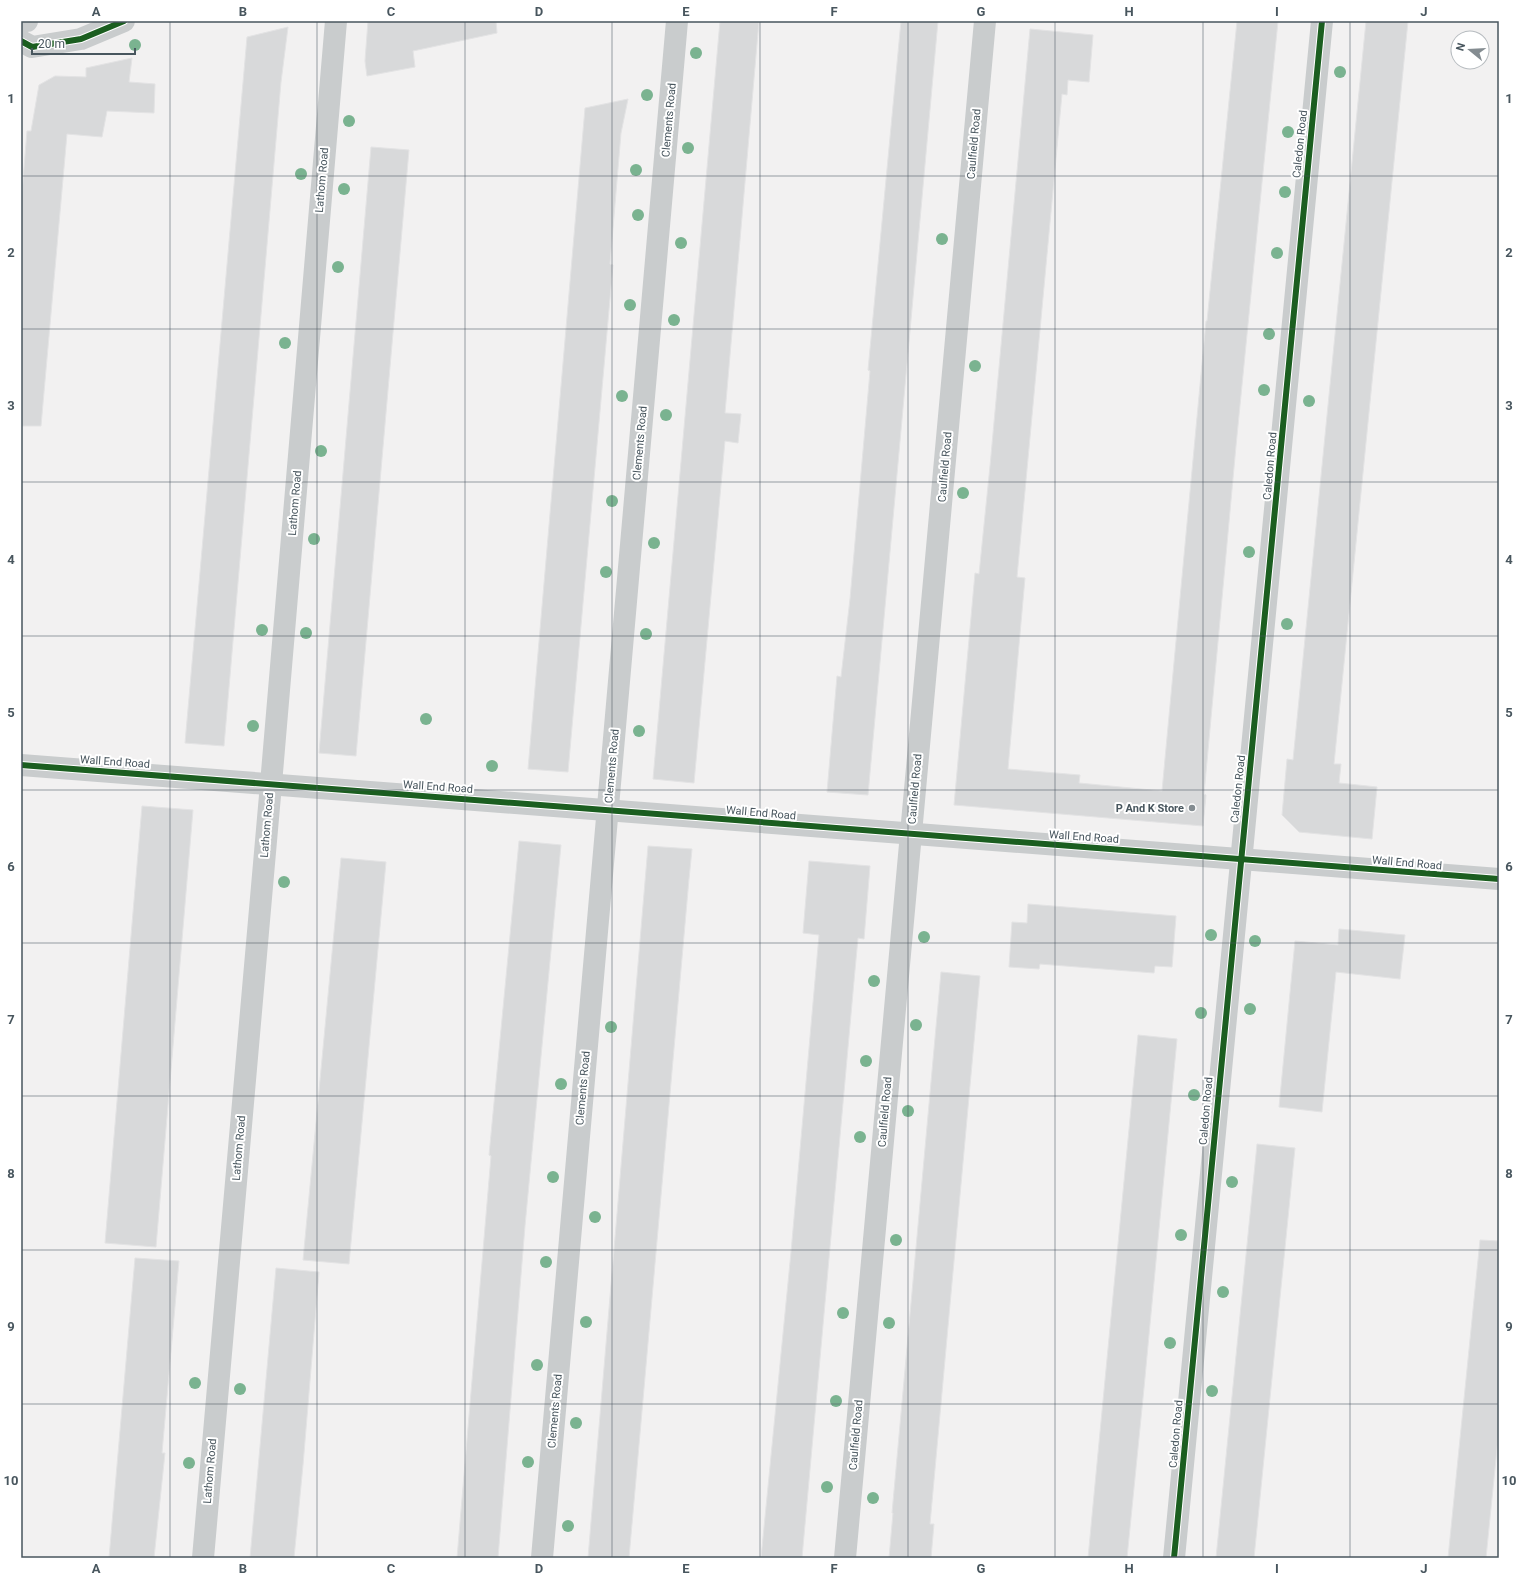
<svg xmlns="http://www.w3.org/2000/svg" width="1520" height="1579" viewBox="0 0 1520 1579" font-family="Roboto,sans-serif">
	<rect width="100%" height="100%" fill="#f2f1f1"/>
	<g fill="#d8d9da" stroke="#e3e3e4">
		<path d="M368,21H496L497,33L413,51L415,67L367,76L365,61Z"/>
		<path d="M720,21H759L725,413L741,414L738,443L725,441L694,783L653,779Z"/>
		<path d="M901,21H938L868,795L827,792L837,676L841,677L850,599L870,371L868,370Z"/>
		<path d="M1237,21H1278L1236,446L1204,794L1206,795L1203,826L954,805L975,573L979,574L990,466L1030,29L1093,35L1089,82L1068,80L1067,95L1062,94L1017,577L1025,578L1008,769L1080,775L1079,783L1162,791L1206,321H1207Z"/>
		<path d="M1366,21H1408L1334,764H1341L1339,783L1377,787L1372,839L1299,832L1282,815L1287,759L1293,760Z"/>
		<path d="M288,27L281,82L224,746L185,743L247,37Z"/>
		<path d="M132,58L129,82L155,84L154,113L107,111L102,137L67,134L41,426H21V205L27,131H31L39,85L55,76L86,77V68Z"/>
		<path d="M628,99L621,133L610,264L613,265L568,772L528,769L585,108Z"/>
		<path d="M371,147L409,150L356,756L319,753Z"/>
		<path d="M142,806L193,810L156,1247L105,1243Z"/>
		<path d="M519,841L561,845L525,1226L498,1558H457L491,1156L489,1155Z"/>
		<path d="M648,846L692,849L689,879L629,1558H588Z"/>
		<path d="M341,858L386,862L349,1264L303,1260Z"/>
		<path d="M809,861L870,866L864,939L858,938L855,970L802,1558H761L791,1252L819,935L803,933Z"/>
		<path d="M1028,904L1176,916L1172,967L1155,966L1154,973L1040,964L1039,969L1009,967L1012,922L1027,923Z"/>
		<path d="M1339,929L1405,935L1400,979L1336,972L1322,1112L1279,1107L1295,941L1338,945Z"/>
		<path d="M941,972L980,976L930,1524H934L931,1558H889L893,1513H892Z"/>
		<path d="M1138,1035L1177,1039L1144,1388L1127,1558H1088Z"/>
		<path d="M1257,1144L1295,1148L1254,1558H1216Z"/>
		<path d="M1480,1240L1499,1241V1429L1492,1498L1486,1558H1448Z"/>
		<path d="M135,1258L179,1261L162,1453H165L154,1558H109Z"/>
		<path d="M276,1268L319,1272L303,1465L294,1558H250Z"/>
	</g>
	<g fill="none" stroke-linecap="round" stroke-linejoin="round">
		<g stroke="#c9cccd" stroke-width="22">
			<path d="M21,22L27,21"/>
			<path d="M21,41L32,47L81,39L124,21"/>
			<path d="M21,765L1499,879"/>
			<path d="M203,1558L271,784L336,21"/>
			<path d="M542,1558L677,21"/>
			<path d="M845,1558L985,21"/>
			<path d="M1174,1558L1322,21"/>
		</g>
		<defs>
			<g id="cycleway">
				<path d="M21,41L32,47L81,39L124,21"/>
				<path d="M21,765L1499,879"/>
				<path d="M1174,1558L1322,21"/>
			</g>
		</defs>
		<use href="#cycleway" stroke="#fff" stroke-width="8"/>
		<use href="#cycleway" stroke="#1b5e20" stroke-width="6"/>
	</g>
	<g fill="#7ab390">
		<circle cx="135" cy="45" r="6"/>
		<circle cx="696" cy="53" r="6"/>
		<circle cx="1340" cy="72" r="6"/>
		<circle cx="647" cy="95" r="6"/>
		<circle cx="349" cy="121" r="6"/>
		<circle cx="1288" cy="132" r="6"/>
		<circle cx="688" cy="148" r="6"/>
		<circle cx="636" cy="170" r="6"/>
		<circle cx="301" cy="174" r="6"/>
		<circle cx="344" cy="189" r="6"/>
		<circle cx="1285" cy="192" r="6"/>
		<circle cx="638" cy="215" r="6"/>
		<circle cx="942" cy="239" r="6"/>
		<circle cx="681" cy="243" r="6"/>
		<circle cx="1277" cy="253" r="6"/>
		<circle cx="338" cy="267" r="6"/>
		<circle cx="630" cy="305" r="6"/>
		<circle cx="674" cy="320" r="6"/>
		<circle cx="1269" cy="334" r="6"/>
		<circle cx="285" cy="343" r="6"/>
		<circle cx="975" cy="366" r="6"/>
		<circle cx="1264" cy="390" r="6"/>
		<circle cx="622" cy="396" r="6"/>
		<circle cx="1309" cy="401" r="6"/>
		<circle cx="666" cy="415" r="6"/>
		<circle cx="321" cy="451" r="6"/>
		<circle cx="963" cy="493" r="6"/>
		<circle cx="612" cy="501" r="6"/>
		<circle cx="314" cy="539" r="6"/>
		<circle cx="654" cy="543" r="6"/>
		<circle cx="1249" cy="552" r="6"/>
		<circle cx="606" cy="572" r="6"/>
		<circle cx="1287" cy="624" r="6"/>
		<circle cx="262" cy="630" r="6"/>
		<circle cx="306" cy="633" r="6"/>
		<circle cx="646" cy="634" r="6"/>
		<circle cx="426" cy="719" r="6"/>
		<circle cx="253" cy="726" r="6"/>
		<circle cx="639" cy="731" r="6"/>
		<circle cx="492" cy="766" r="6"/>
		<circle cx="284" cy="882" r="6"/>
		<circle cx="1211" cy="935" r="6"/>
		<circle cx="924" cy="937" r="6"/>
		<circle cx="1255" cy="941" r="6"/>
		<circle cx="874" cy="981" r="6"/>
		<circle cx="1250" cy="1009" r="6"/>
		<circle cx="1201" cy="1013" r="6"/>
		<circle cx="916" cy="1025" r="6"/>
		<circle cx="611" cy="1027" r="6"/>
		<circle cx="866" cy="1061" r="6"/>
		<circle cx="561" cy="1084" r="6"/>
		<circle cx="1194" cy="1095" r="6"/>
		<circle cx="908" cy="1111" r="6"/>
		<circle cx="860" cy="1137" r="6"/>
		<circle cx="553" cy="1177" r="6"/>
		<circle cx="1232" cy="1182" r="6"/>
		<circle cx="595" cy="1217" r="6"/>
		<circle cx="1181" cy="1235" r="6"/>
		<circle cx="896" cy="1240" r="6"/>
		<circle cx="546" cy="1262" r="6"/>
		<circle cx="1223" cy="1292" r="6"/>
		<circle cx="843" cy="1313" r="6"/>
		<circle cx="586" cy="1322" r="6"/>
		<circle cx="889" cy="1323" r="6"/>
		<circle cx="1170" cy="1343" r="6"/>
		<circle cx="537" cy="1365" r="6"/>
		<circle cx="195" cy="1383" r="6"/>
		<circle cx="240" cy="1389" r="6"/>
		<circle cx="1212" cy="1391" r="6"/>
		<circle cx="836" cy="1401" r="6"/>
		<circle cx="576" cy="1423" r="6"/>
		<circle cx="528" cy="1462" r="6"/>
		<circle cx="189" cy="1463" r="6"/>
		<circle cx="827" cy="1487" r="6"/>
		<circle cx="873" cy="1498" r="6"/>
		<circle cx="568" cy="1526" r="6"/>
	</g>
	<path fill="none" stroke="#48565e" stroke-width="1" stroke-opacity="0.55" d="M170,21V1558M317,21V1558M465,21V1558M612,21V1558M760,21V1558M908,21V1558M1055,21V1558M1203,21V1558M1350,21V1558M21,176H1499M21,329H1499M21,482H1499M21,636H1499M21,790H1499M21,943H1499M21,1096H1499M21,1250H1499M21,1404H1499"/>
	<circle fill="#848c91" stroke="#fff" stroke-width="1.5" cx="1192" cy="808" r="4"/>
	<g text-anchor="middle" dominant-baseline="central" stroke-width="4" stroke-linejoin="round" paint-order="stroke">
		<g font-size="11" fill="#48565e" stroke="#fff">
			<text transform="translate(669 120) rotate(-85)">Clements Road</text>
			<text transform="translate(974 144) rotate(-85)">Caulfield Road</text>
			<text transform="translate(1300 144) rotate(-84)">Caledon Road</text>
			<text transform="translate(322 180) rotate(-85)">Lathom Road</text>
			<text transform="translate(640 443) rotate(-85)">Clements Road</text>
			<text transform="translate(1270 466) rotate(-85)">Caledon Road</text>
			<text transform="translate(945 467) rotate(-85)">Caulfield Road</text>
			<text transform="translate(295 503) rotate(-85)">Lathom Road</text>
			<text transform="translate(115 762) rotate(4)">Wall End Road</text>
			<text transform="translate(612 766) rotate(-85)">Clements Road</text>
			<text transform="translate(438 787) rotate(4)">Wall End Road</text>
			<text transform="translate(915 789) rotate(-85)">Caulfield Road</text>
			<text transform="translate(1238 789) rotate(-84)">Caledon Road</text>
			<text transform="translate(761 813) rotate(5)">Wall End Road</text>
			<text transform="translate(267 825) rotate(-85)">Lathom Road</text>
			<text transform="translate(1084 837) rotate(4)">Wall End Road</text>
			<text transform="translate(1407 863) rotate(5)">Wall End Road</text>
			<text transform="translate(583 1088) rotate(-85)">Clements Road</text>
			<text transform="translate(1206 1111) rotate(-85)">Caledon Road</text>
			<text transform="translate(885 1112) rotate(-85)">Caulfield Road</text>
			<text transform="translate(239 1148) rotate(-85)">Lathom Road</text>
			<text transform="translate(555 1411) rotate(-85)">Clements Road</text>
			<text transform="translate(1176 1434) rotate(-85)">Caledon Road</text>
			<text transform="translate(856 1435) rotate(-85)">Caulfield Road</text>
			<text transform="translate(210 1471) rotate(-85)">Lathom Road</text>
		</g>
		<g font-size="11" font-weight="bold" fill="#48565e" stroke="#fff" text-anchor="end">
			<text x="1184" y="808">P And K Store</text>
		</g>
	</g>
	<rect width="1520" height="1579" fill="none" stroke="#ffffff" stroke-width="44"/>
	<g transform="translate(1470 50) rotate(288)"><circle r="19" fill="#ffffff" stroke="#b6bbbf"/>
	<path d="M0-3L7 15L0 10L-7 15Z" fill="#848c91"/>
	<text y="-6" font-size="11" font-weight="bold" text-anchor="middle" fill="#48565e">N</text>
	</g>
	<path d="M32 48v6h103v-6" fill="none" stroke="#48565e" stroke-width="2"/>
	<text x="38" y="48" font-size="12" fill="#48565e" stroke="#ffffff" stroke-width="3" paint-order="stroke">20 m</text>
	<rect x="22" y="22" width="1476" height="1535" fill="none" stroke="#48565e" stroke-width="1.5"/>
	<g font-size="13" text-anchor="middle" font-weight="bold" fill="#48565e">
		<text x="96" y="16">A</text>
		<text x="243" y="16">B</text>
		<text x="391" y="16">C</text>
		<text x="539" y="16">D</text>
		<text x="686" y="16">E</text>
		<text x="834" y="16">F</text>
		<text x="981" y="16">G</text>
		<text x="1129" y="16">H</text>
		<text x="1277" y="16">I</text>
		<text x="1424" y="16">J</text>
		<text x="11" y="103">1</text>
		<text x="1509" y="103">1</text>
		<text x="11" y="257">2</text>
		<text x="1509" y="257">2</text>
		<text x="11" y="410">3</text>
		<text x="1509" y="410">3</text>
		<text x="11" y="564">4</text>
		<text x="1509" y="564">4</text>
		<text x="11" y="717">5</text>
		<text x="1509" y="717">5</text>
		<text x="11" y="871">6</text>
		<text x="1509" y="871">6</text>
		<text x="11" y="1024">7</text>
		<text x="1509" y="1024">7</text>
		<text x="11" y="1178">8</text>
		<text x="1509" y="1178">8</text>
		<text x="11" y="1331">9</text>
		<text x="1509" y="1331">9</text>
		<text x="11" y="1485">10</text>
		<text x="1509" y="1485">10</text>
		<text x="96" y="1573">A</text>
		<text x="243" y="1573">B</text>
		<text x="391" y="1573">C</text>
		<text x="539" y="1573">D</text>
		<text x="686" y="1573">E</text>
		<text x="834" y="1573">F</text>
		<text x="981" y="1573">G</text>
		<text x="1129" y="1573">H</text>
		<text x="1277" y="1573">I</text>
		<text x="1424" y="1573">J</text>
	</g>
</svg>
